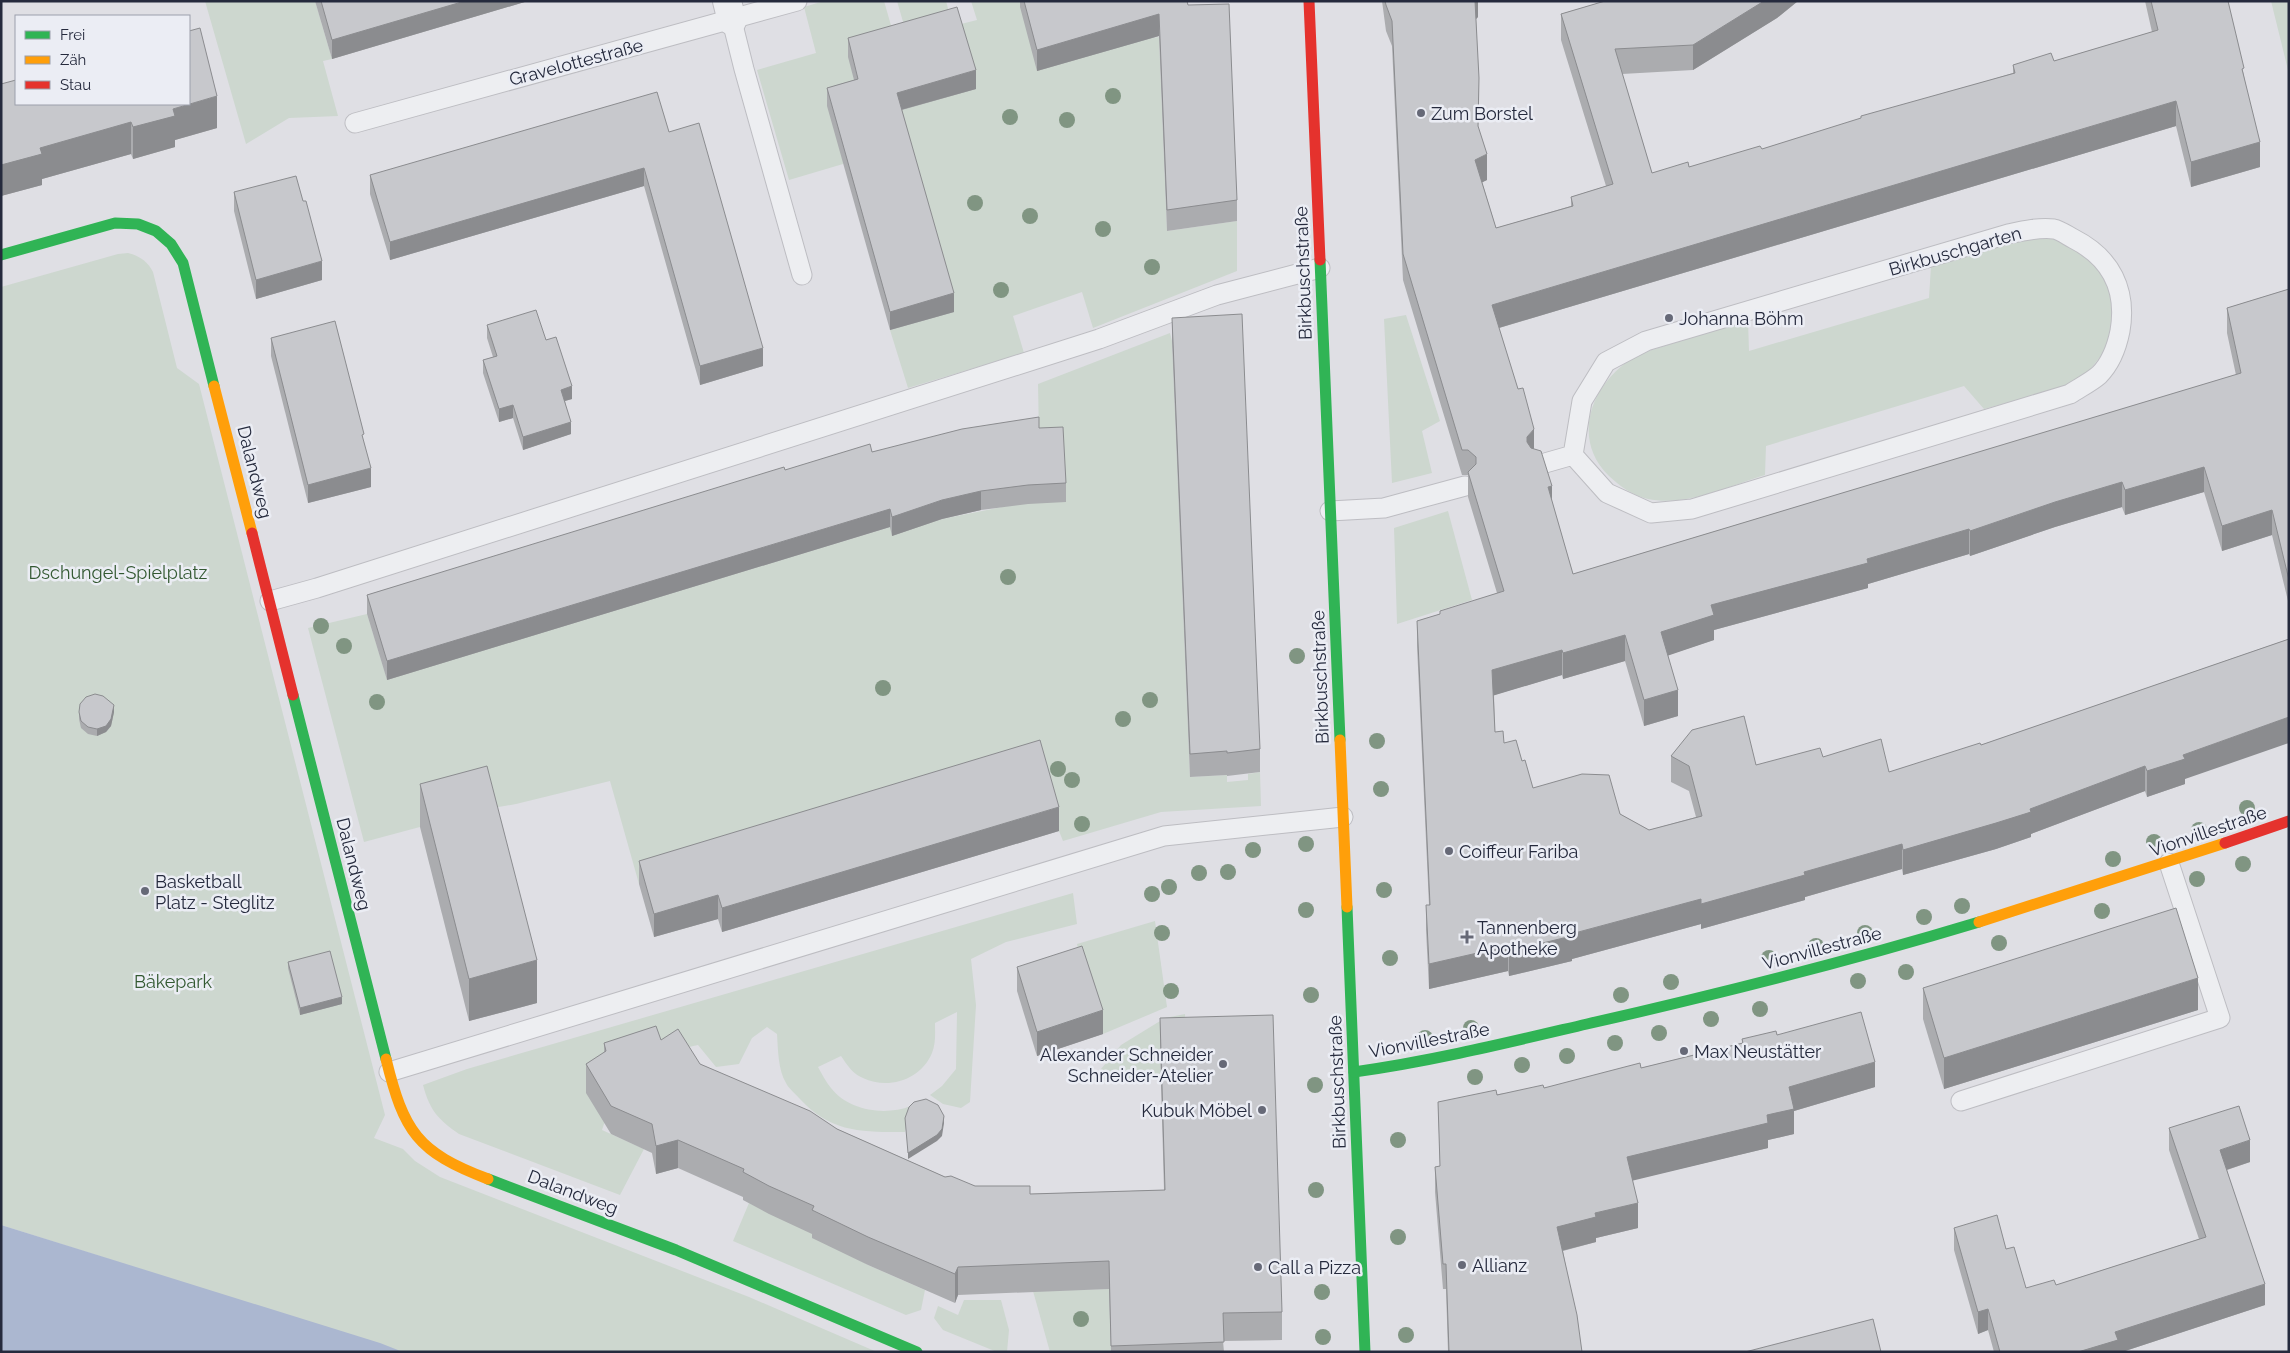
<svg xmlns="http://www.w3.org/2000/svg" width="2290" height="1353" viewBox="0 0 2290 1353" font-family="Raleway,sans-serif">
	<rect width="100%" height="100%" fill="#dfdfe4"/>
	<g fill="#cdd7cf">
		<path d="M205,1H315L332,59L323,61L338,116L289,118L246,144Z"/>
		<path d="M824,1H884L896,43L858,98L843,164L789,180L757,70L816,53L804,7Z"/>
		<path d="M897,1H946L953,27L908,39Z"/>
		<path d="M971,1H1040L1150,38L1159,37L1167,231L1237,221V271L1093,328L1082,292L1013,316L1024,353L908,388L890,330L954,311L897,111L957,25L977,20Z"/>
		<path d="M2271,1H2289V74Z"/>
		<path d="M2037,237L2052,238L2075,247L2104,274L2113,302L2114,326L2107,348L2085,376L2067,386L1984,409L1964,386L1766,446L1765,475C1729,486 1686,507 1648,499C1633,496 1620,486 1609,476C1567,435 1596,375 1642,353L1748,320L1749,351L1929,298L1931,266L2021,239Z"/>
		<path d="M128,253C140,256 148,262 153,272L177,368L199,384L385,1115L374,1138L403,1149L415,1161L440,1177L749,1297L877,1352H403L1,1225V287L118,254Z"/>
		<path d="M1406,315L1440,421L1422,431L1432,473L1392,483L1384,319Z"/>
		<path d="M1170,333L1172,341L1190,777L1227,775V782L1248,780V774L1260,772L1261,806L1161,812L1063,841L1059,831L639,884L610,781L516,804L487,809L364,842L308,628L367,614L387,679L890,527L910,529L942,519L1007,506L1039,436L1038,384Z"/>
		<path d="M1448,511L1472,600L1397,624L1394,528Z"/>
		<path d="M1073,893L1077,924L1006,942L971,959L976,1005L970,1102L961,1108L943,1104L930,1095L942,1086L956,1069L957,1012L935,1023C935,1033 936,1043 932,1053C921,1080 888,1090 863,1078C853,1074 847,1065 841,1056L818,1067C822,1074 826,1082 831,1088C849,1111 885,1116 911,1106L905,1132C861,1132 831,1133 799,1098C795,1093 789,1089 786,1083C778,1070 778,1049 777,1034L767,1027L752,1038L739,1064L716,1067L698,1045L656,1054L604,1124L602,1130L644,1149L620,1195L459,1134C438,1119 430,1111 423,1085L467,1069Z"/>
		<path d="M1155,921L1167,1007L1103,1034L1082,970L1077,944Z"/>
		<path d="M1185,1014L1186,1045L1160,1046L1161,1079L1091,1081L1121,1045L1165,1018Z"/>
		<path d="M749,1203L792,1224L794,1221L868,1265L925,1290L921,1310L906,1315L733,1241Z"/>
		<path d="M1109,1289L1111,1352H1050L1033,1291Z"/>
		<path d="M964,1300H1001L1009,1330L1007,1352H997L943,1330L934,1318L938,1306L958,1315Z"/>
	</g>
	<path fill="#abb7d0" d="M1,1225L380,1343L403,1352H1Z"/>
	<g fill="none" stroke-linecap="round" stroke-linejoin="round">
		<defs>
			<g id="lane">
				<path d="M732,21L744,69L802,275"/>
				<path d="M355,123L797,1"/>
				<path d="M1538,465L1573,455L1607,493L1651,513L1692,509L2070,394C2079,388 2091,382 2099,375C2110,364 2117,346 2120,331C2127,290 2111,258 2074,239C2068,236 2060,230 2054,229C2039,227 2022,231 2008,234L1646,341L1606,362L1582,401L1573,455"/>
				<path d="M1330,511L1384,508L1465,486"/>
				<path d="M270,601L317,588L1099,339L1217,295L1320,268"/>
				<path d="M389,1072L1164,836L1343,817"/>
				<path d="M1961,1101L2220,1018L2169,863"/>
			</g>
			<path id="street" d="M727,1L732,21"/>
		</defs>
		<use href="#lane" stroke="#bdbdc2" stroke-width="21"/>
		<use href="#street" stroke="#bdbdc2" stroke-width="30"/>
		<use href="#lane" stroke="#edeef1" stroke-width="19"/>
		<use href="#street" stroke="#edeef1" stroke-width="28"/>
		<g stroke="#30b455" stroke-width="11">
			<path d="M1,255L115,223L138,224L156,231L171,244L183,263L214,386"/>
			<path d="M1320,260L1340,740"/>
			<path d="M293,695L386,1059"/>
			<path d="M1347,907L1365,1352"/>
			<path d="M1354,1072C1433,1061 1510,1042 1587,1024C1719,994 1850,961 1979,922"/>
			<path d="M488,1179L676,1250L917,1352"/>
		</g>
		<g stroke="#ff9f0a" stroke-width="11">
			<path d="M214,386L252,533"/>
			<path d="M1340,740L1347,907"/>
			<path d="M1979,922L2225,843"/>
			<path d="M386,1059C404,1132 417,1152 488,1179"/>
		</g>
		<g stroke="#e5322d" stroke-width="11">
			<path d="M1309,1L1320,260"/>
			<path d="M252,533L293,695"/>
			<path d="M2225,843L2289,821"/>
		</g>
	</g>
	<g fill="#809582">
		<circle cx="1113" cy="96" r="8"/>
		<circle cx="1010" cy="117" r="8"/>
		<circle cx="1067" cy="120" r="8"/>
		<circle cx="975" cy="203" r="8"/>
		<circle cx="1030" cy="216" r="8"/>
		<circle cx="1103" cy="229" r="8"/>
		<circle cx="1152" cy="267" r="8"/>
		<circle cx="1001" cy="290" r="8"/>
		<circle cx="1008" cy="577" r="8"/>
		<circle cx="321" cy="626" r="8"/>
		<circle cx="344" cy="646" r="8"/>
		<circle cx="1297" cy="656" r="8"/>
		<circle cx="883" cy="688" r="8"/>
		<circle cx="1150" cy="700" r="8"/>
		<circle cx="377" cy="702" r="8"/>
		<circle cx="1123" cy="719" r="8"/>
		<circle cx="1377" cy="741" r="8"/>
		<circle cx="1058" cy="769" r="8"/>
		<circle cx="1072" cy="780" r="8"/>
		<circle cx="1381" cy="789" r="8"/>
		<circle cx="2247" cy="808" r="8"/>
		<circle cx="1082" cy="824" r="8"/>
		<circle cx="2199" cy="830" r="8"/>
		<circle cx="2154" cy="842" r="8"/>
		<circle cx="1306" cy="844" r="8"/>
		<circle cx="1253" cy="850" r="8"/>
		<circle cx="2113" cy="859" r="8"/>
		<circle cx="2243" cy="864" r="8"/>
		<circle cx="1228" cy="872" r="8"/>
		<circle cx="1199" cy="873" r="8"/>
		<circle cx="2197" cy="879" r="8"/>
		<circle cx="1169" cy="887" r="8"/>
		<circle cx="1384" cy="890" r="8"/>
		<circle cx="1152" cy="894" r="8"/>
		<circle cx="1962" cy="906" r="8"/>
		<circle cx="1306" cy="910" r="8"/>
		<circle cx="2102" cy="911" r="8"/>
		<circle cx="1924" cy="917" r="8"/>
		<circle cx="1162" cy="933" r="8"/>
		<circle cx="1865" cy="933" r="8"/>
		<circle cx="1999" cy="943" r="8"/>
		<circle cx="1816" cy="946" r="8"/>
		<circle cx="1390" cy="958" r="8"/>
		<circle cx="1769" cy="958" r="8"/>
		<circle cx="1906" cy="972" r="8"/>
		<circle cx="1858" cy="981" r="8"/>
		<circle cx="1671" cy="982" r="8"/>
		<circle cx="1171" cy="991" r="8"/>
		<circle cx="1311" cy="995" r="8"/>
		<circle cx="1621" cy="995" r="8"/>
		<circle cx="1760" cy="1009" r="8"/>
		<circle cx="1711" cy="1019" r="8"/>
		<circle cx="1471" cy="1028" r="8"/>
		<circle cx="1659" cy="1033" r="8"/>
		<circle cx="1425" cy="1038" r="8"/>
		<circle cx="1615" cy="1043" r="8"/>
		<circle cx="1567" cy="1056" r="8"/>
		<circle cx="1522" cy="1065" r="8"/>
		<circle cx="1475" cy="1077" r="8"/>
		<circle cx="1315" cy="1085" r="8"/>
		<circle cx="1398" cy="1140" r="8"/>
		<circle cx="1316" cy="1190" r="8"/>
		<circle cx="1398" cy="1237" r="8"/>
		<circle cx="1322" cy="1292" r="8"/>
		<circle cx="1081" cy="1319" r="8"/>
		<circle cx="1406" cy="1335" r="8"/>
		<circle cx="1323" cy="1337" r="8"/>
	</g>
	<g fill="#abacaf">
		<path d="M315,1H528L332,59Z"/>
		<path d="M1020,1H1187L1237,200V221L1167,231L1159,36L1037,71L1020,7Z"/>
		<path d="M1382,1H1478V17L1476,19L1479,104L1478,128L1487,180L1482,182L1496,228L1571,206V197L1606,186L1561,40V14L1605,1H1798L1777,18L1693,70L1622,74L1652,173L1689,167L1762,149L2013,73V65L2054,61L2152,32L2145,1H2228L2244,76L2260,167L2191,187L2176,126L1499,328L1534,449L1552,502L1573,574L2236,375L2227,333V308L2289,289V605L2272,535L2222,551L2204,492L2125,515L2122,507L2055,527L1970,556L1969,554L1868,584V588L1714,630V640L1668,655L1678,716L1644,726L1625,661L1563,679L1562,675L1494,695L1495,732L1504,743L1522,761L1533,788L1620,814L1649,830L1696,817L1689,791L1671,782V756L1756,765L1823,757L1889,772L1981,745L2289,639L2185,779V784L2147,797L2145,791L2031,834V837L1996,849L1903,875L1902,869L1805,897V900L1701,929V924L1572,959V961L1509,976L1508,971L1429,989L1426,930V905H1429L1417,646V621L1440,614L1497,593L1468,497V475H1462L1403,280L1392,46L1386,31Z"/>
		<path d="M848,38L976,89L902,110L954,312L890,330L827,106V88L854,80L848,57Z"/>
		<path d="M1,84L217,128L175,140V147L133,159L131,154L42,179V185L1,196Z"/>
		<path d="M669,132L763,366L700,385L644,186L390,260L370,194V175Z"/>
		<path d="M234,192L322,280L256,299L234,211Z"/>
		<path d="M1172,318L1260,749V772L1227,776V775L1190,777L1172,341Z"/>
		<path d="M487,325L546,340L572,399L565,401L571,434L523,450L513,418L499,422L483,373V360L493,357L487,338Z"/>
		<path d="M271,338L364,443L371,487L308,503L271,356Z"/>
		<path d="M1039,428L1066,483V502L1028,504L981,510L942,519L892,536L890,527L387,680L367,614V595L785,470L872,452Z"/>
		<path d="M79,712H114L111,726L106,732L97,736L88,734L81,728L79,719Z"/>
		<path d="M420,784L537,1003L469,1021L420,827Z"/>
		<path d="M1059,831L722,932L718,919L654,937L639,884V861Z"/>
		<path d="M288,962L342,1004L300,1015L288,968Z"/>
		<path d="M1017,967L1103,1034L1037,1056L1017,991Z"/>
		<path d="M1923,988L2198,1010L1944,1089L1923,1019Z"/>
		<path d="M1160,1018L1282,1312V1340L1223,1341L1224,1352H1111L1109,1289L958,1295L955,1303L868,1265L812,1238V1234L769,1214L743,1200V1197L678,1168L656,1174L652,1153L611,1134L586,1093V1064L604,1053V1043L661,1040L700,1064L837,1129L945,1177L975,1186L1030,1194L1164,1190L1160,1046Z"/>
		<path d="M1777,1035L1875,1087L1794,1111V1134L1768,1140V1148L1632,1180L1638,1228L1596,1238V1242L1563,1251L1582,1352H1448L1446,1289H1443L1435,1192V1167L1440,1166L1438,1102L1544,1088L1641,1068L1742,1043V1039Z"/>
		<path d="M2169,1128L2250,1162L2227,1170L2265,1305L2122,1352H1994L1988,1330L1978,1334L1954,1250V1228L2006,1249L2026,1288L2056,1285L2199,1239L2169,1150Z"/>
	</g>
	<g fill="#8b8c8f">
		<path d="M465,1H528L332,59V40Z"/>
		<path d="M1475,1H1478V17L1475,20Z"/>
		<path d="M1764,1H1798L1777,18L1693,70V45Z"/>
		<path d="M1159,14V36L1037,71V50Z"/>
		<path d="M976,70V89L897,111V93Z"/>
		<path d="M217,96V128L175,140V147L133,159V127L173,109Z"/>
		<path d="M2176,101V126L1492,330V305Z"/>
		<path d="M131,122V154L42,179V185L1,196V165L40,148Z"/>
		<path d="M2260,142V167L2191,187V162Z"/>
		<path d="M1487,154V180L1475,186V160Z"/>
		<path d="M644,168V186L390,260V242Z"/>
		<path d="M322,261V280L256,299V280Z"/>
		<path d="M954,293V312L890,330V312Z"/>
		<path d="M763,348V366L700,385V366Z"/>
		<path d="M572,386V399L561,402V390Z"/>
		<path d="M513,405V418L499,422V409Z"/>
		<path d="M571,422V434L523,450V437Z"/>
		<path d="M1534,429V454L1527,462V437Z"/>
		<path d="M2204,467V492L2125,515V490Z"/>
		<path d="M371,468V487L308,503V485Z"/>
		<path d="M2122,482V507L2055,527L1970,556V531L2055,502Z"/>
		<path d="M1552,486V511L1548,487Z"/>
		<path d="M981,491V510L942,519L892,536V517L942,500Z"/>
		<path d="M890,509V527L387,680V661Z"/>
		<path d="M2272,510V535L2222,551V526Z"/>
		<path d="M1969,529V554L1868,584V588L1714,630V640L1661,658V632L1711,605Z"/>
		<path d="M1625,635V661L1563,679V653Z"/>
		<path d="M1562,650V675L1492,696V670Z"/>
		<path d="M1678,690V716L1644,726V700Z"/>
		<path d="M114,705V712L111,726L106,732L97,736V729Z"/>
		<path d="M2289,717V743L2185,779V784L2147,797V771L2183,755Z"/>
		<path d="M2145,766V791L2031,834V837L1996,849L1903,875V850L2030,809Z"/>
		<path d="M1059,807V831L722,932V908Z"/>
		<path d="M1902,844V869L1805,897V900L1701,929V904L1804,872Z"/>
		<path d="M718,895V919L654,937V914Z"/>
		<path d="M1701,899V924L1572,959V961L1509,976V951Z"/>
		<path d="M1508,946V971L1429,989V964Z"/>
		<path d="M537,960V1003L469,1021V979Z"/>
		<path d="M2198,978V1010L1944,1089V1058Z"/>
		<path d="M342,997V1004L300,1015V1008Z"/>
		<path d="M1103,1010V1034L1037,1056V1032Z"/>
		<path d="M1875,1062V1087L1794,1111V1134L1768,1140V1148L1627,1182V1157L1767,1115L1789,1087Z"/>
		<path d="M944,1116V1123L942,1136L937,1141L908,1159V1153Z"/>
		<path d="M678,1140V1168L656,1174V1146Z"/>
		<path d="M2250,1140V1162L2220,1172V1150Z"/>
		<path d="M1638,1203V1228L1596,1238V1242L1557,1252V1227L1595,1213Z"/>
		<path d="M958,1267V1295L955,1303V1274Z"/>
		<path d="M2265,1284V1305L2122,1352H2078L2115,1332Z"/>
		<path d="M1988,1309V1330L1978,1334V1312Z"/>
	</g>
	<g fill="#c7c8cc" stroke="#8b8c8f">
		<path d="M321,1H465L332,40Z"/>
		<path d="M1024,1H1187L1188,5L1229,4L1237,200L1167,210L1159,14L1037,50Z"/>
		<path d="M1385,1H1475L1479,78L1478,126L1487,154L1475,160L1496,228L1573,206L1571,197L1613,184L1561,14L1605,1H1764L1693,45L1615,49L1652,173L1688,162L1689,167L1760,146L1762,149L1861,118V116L2015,73L2013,65L2051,53L2054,61L2158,30L2151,1H2228L2244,68L2242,69L2260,142L2191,162L2176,101L1492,305L1518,389L1523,388L1534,429L1527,437V442L1531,448L1541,451L1552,486L1548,487L1573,574L2241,373L2227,308L2289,289V580L2272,510L2222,526L2204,467L2125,490L2122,482L2055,502L1970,531L1969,529L1867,559L1868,563L1711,605L1714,615L1661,632L1678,690L1644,700L1625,635L1563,653L1562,650L1492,670L1495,732L1503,731L1504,743L1516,740L1522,761L1525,760L1533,788L1582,774L1609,775L1620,814L1649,830L1702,816L1689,766L1671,756L1692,730L1744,716L1756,765L1820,748L1823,757L1881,739L1889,772L1980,743L1981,745L2289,639V717L2183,755L2185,759L2147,771L2145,766L2030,809L2031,812L1996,823L1903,850L1902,844L1804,872L1805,875L1701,904V899L1571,934L1572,936L1509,951L1508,946L1429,964L1426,905H1430L1417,621L1440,614V611L1504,591L1468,472L1476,464V457L1468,450H1462L1403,254L1392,21L1386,5Z"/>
		<path d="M957,7L976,70L897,93L954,293L890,312L827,88L858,79L848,38Z"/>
		<path d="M200,28L217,96L173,109L175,116L133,127L131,122L40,148L42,154L1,165V84L16,80V104H189V31Z"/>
		<path d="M657,92L669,132L699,123L763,348L700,366L644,168L390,242L370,175Z"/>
		<path d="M296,176L303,201H306L322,261L256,280L234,192Z"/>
		<path d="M536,310L546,340L556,337L572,386L561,390L571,422L523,437L513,405L499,409L483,360L497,356L487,325Z"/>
		<path d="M1242,314L1260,749L1227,753V751L1190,754L1172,318Z"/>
		<path d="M335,321L364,434L362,435L371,468L308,485L271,338Z"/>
		<path d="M1039,417V428L1063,427L1066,483L1028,485L981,491L942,500L892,517L890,509L387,661L367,595L784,467L785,470L870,444L872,452L962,429Z"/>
		<path d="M95,694L103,696L114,705L111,719L106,726L97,729L88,727L81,721L79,712L80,704L86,697Z"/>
		<path d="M1040,740L1059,807L722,908L718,895L654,914L639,861Z"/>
		<path d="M487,766L537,960L469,979L420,784Z"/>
		<path d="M2176,908L2198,978L1944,1058L1923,988Z"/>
		<path d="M1082,946L1103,1010L1037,1032L1017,967Z"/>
		<path d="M330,951L342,997L300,1008L288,962Z"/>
		<path d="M1861,1012L1875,1062L1789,1087L1794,1109L1767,1115L1768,1123L1627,1157L1638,1203L1595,1213L1596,1217L1557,1227L1577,1315L1582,1352H1449L1446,1264H1443L1435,1167L1440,1166L1438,1102L1496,1090L1497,1095L1543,1085L1544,1088L1640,1063L1641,1068L1743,1043L1742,1039L1776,1031L1777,1035Z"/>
		<path d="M1273,1015L1282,1312L1223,1313L1224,1342L1111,1346L1109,1261L958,1267L955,1274L868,1237L812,1210L814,1206L769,1186L743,1172L744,1169L678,1140L656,1146L652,1124L611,1106L586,1064L606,1051L604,1043L656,1026L661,1040L678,1029L700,1064L810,1111L837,1129L945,1177L951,1176L975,1186H1030V1194L1165,1190L1160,1018Z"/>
		<path d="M926,1099L938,1105L944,1116L942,1129L937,1135L908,1153L905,1118L909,1107L914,1102Z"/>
		<path d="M2239,1106L2250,1140L2220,1150L2265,1284L2115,1332L2118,1340L2078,1352H2000L1988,1309L1978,1312L1954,1228L1997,1215L2006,1249L2014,1247L2026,1288L2054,1280L2056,1285L2206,1237L2169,1128Z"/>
		<path d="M1873,1319L1881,1352H1745Z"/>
	</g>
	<g fill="#666977" stroke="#ebedf4" stroke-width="2">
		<circle cx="1421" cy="113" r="5"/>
		<circle cx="1669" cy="318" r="5"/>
		<circle cx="1449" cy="851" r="5"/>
		<circle cx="145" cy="891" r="5"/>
		<path d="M1464.5 929.5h5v5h5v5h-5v5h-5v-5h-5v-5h5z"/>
		<circle cx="1684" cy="1051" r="5"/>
		<circle cx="1223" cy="1064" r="5"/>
		<circle cx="1262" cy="1110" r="5"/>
		<circle cx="1462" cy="1265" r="5"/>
		<circle cx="1258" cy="1267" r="5"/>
	</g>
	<g text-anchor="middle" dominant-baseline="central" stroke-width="5" stroke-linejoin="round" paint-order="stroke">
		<g font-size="18" fill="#252a3d" stroke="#ebedf4">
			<text transform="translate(576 62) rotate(-15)">Gravelottestraße</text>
			<text transform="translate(1955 251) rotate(-16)">Birkbuschgarten</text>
			<text transform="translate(1303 273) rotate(-92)">Birkbuschstraße</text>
			<text transform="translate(255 472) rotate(76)">Dalandweg</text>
			<text transform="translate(1320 677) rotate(-92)">Birkbuschstraße</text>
			<text transform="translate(2208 831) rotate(-19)">Vionvillestraße</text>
			<text transform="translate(354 864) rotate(76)">Dalandweg</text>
			<text transform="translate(1822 948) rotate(-15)">Vionvillestraße</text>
			<text transform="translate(1429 1040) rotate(-11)">Vionvillestraße</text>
			<text transform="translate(1337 1082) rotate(-92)">Birkbuschstraße</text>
			<text transform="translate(573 1192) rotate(21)">Dalandweg</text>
		</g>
		<g font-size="18" fill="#252a3d" stroke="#ebedf4" text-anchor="start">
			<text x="1431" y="113">Zum Borstel</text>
			<text x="1679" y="318">Johanna Böhm</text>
			<text x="1459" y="851">Coiffeur Fariba</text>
			<text x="155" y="881">Basketball<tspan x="155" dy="21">Platz - Steglitz</tspan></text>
			<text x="1477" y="927">Tannenberg<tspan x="1477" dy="21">Apotheke</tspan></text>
			<text x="1694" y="1051">Max Neustätter</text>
			<text x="1213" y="1054" text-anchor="end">Alexander Schneider<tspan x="1213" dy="21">Schneider-Atelier</tspan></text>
			<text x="1252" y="1110" text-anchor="end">Kubuk Möbel</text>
			<text x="1472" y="1265">Allianz</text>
			<text x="1268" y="1267">Call a Pizza</text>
		</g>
		<g font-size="18" fill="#335932" stroke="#ebedf4">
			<text x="118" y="572">Dschungel-Spielplatz</text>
			<text x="173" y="981">Bäkepark</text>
		</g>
	</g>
	<rect width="2290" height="1353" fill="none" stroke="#252a3d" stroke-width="5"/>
	<rect x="15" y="15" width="175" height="90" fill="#ebedf4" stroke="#9c9fab"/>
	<rect x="25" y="31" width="25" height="8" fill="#30b455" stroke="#9c9fab"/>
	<text x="60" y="40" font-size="15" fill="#252a3d">Frei</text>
	<rect x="25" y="56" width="25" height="8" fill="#ff9f0a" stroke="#9c9fab"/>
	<text x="60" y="65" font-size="15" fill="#252a3d">Zäh</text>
	<rect x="25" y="81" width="25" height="8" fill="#e5322d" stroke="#9c9fab"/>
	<text x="60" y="90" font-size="15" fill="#252a3d">Stau</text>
</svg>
